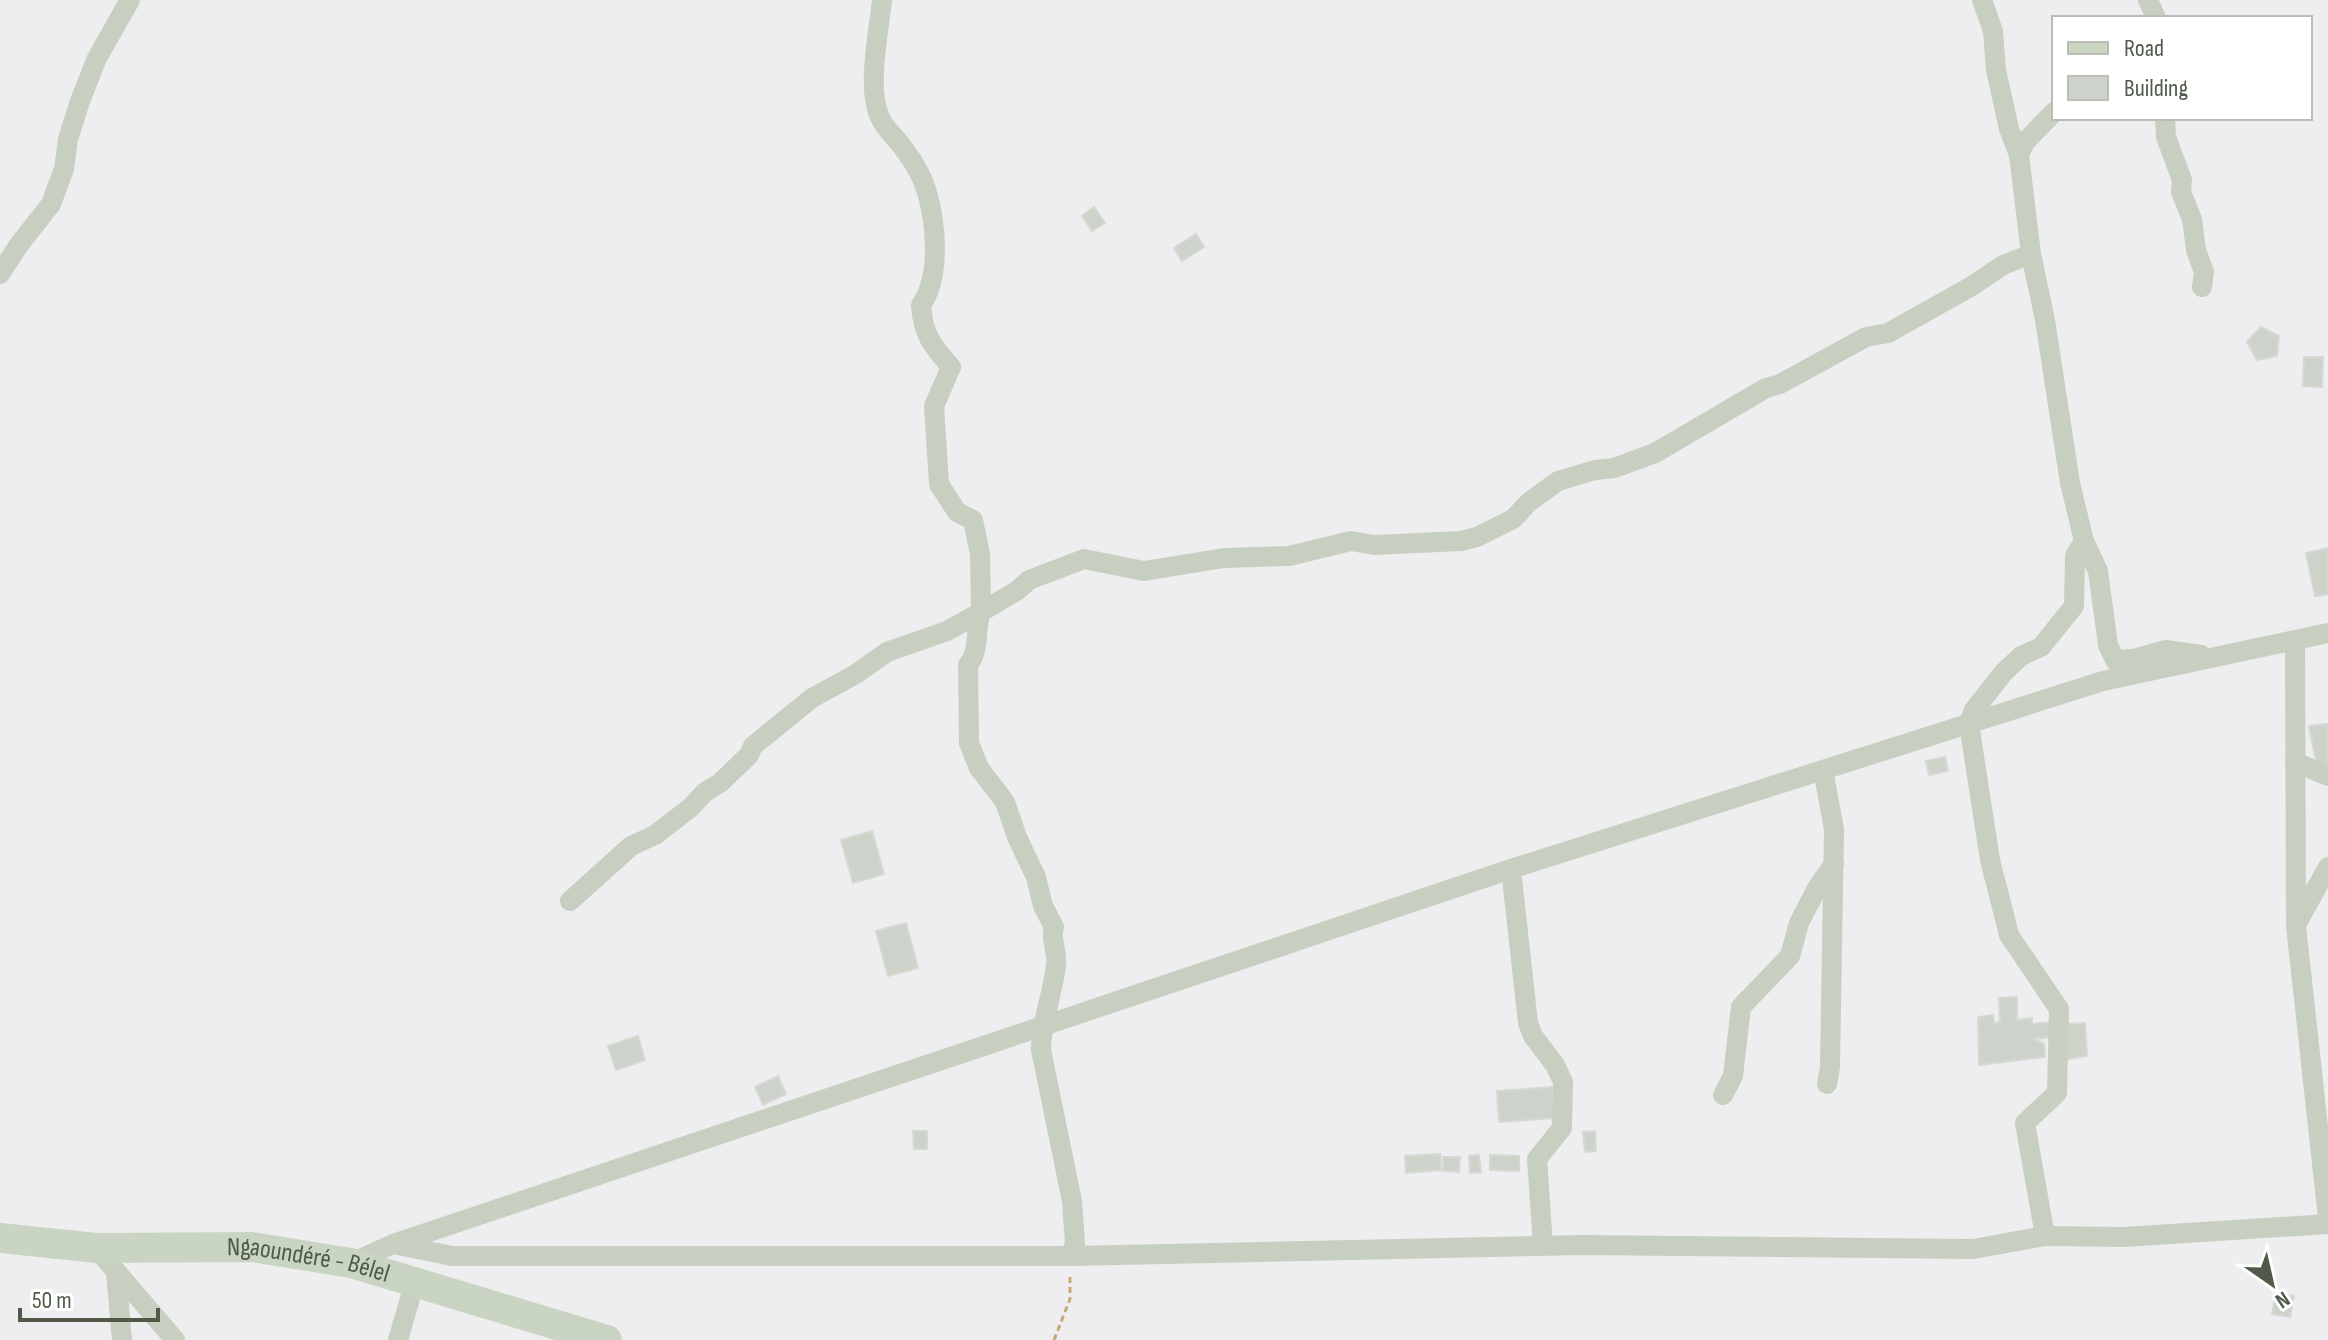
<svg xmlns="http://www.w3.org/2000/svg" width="2328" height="1340" viewBox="0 0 2328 1340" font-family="'Sofia Sans Condensed',sans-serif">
	<rect width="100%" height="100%" fill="#eeeef0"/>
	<g fill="#cdd2cb" stroke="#d4d9d2" stroke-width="2">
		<path d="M1094,207L1105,223L1092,231L1082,216Z"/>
		<path d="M1196,234L1204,247L1182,261L1174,248Z"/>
		<path d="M2261,327L2279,336L2277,356L2257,360L2247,342Z"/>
		<path d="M2304,357H2323L2322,387L2303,386Z"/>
		<path d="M2328,548V594L2315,596L2306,553Z"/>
		<path d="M2328,724V766L2317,767L2309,726Z"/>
		<path d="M1945,757L1948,771L1929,775L1926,761Z"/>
		<path d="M872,831L884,874L853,883L841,840Z"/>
		<path d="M906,923L918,968L888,976L876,931Z"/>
		<path d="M2017,997V1020L2032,1018V1024L2052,1022V1037L2034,1039L2044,1044L2045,1057L1979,1065L1978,1017L1993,1015L1994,1023L2000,1022L1999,998Z"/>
		<path d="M2085,1023L2087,1056L2068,1059L2064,1024Z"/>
		<path d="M638,1036L645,1060L616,1070L608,1046Z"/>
		<path d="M778,1076L786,1094L763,1105L755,1087Z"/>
		<path d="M1552,1087L1554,1118L1499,1122L1497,1091Z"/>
		<path d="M913,1131H927V1149H914Z"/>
		<path d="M1595,1131L1596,1151L1585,1152L1583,1132Z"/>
		<path d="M1440,1154L1441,1170L1406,1173L1405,1156Z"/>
		<path d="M1479,1155L1481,1172L1470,1173L1469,1156Z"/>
		<path d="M1490,1155L1519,1156V1171L1490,1170Z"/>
		<path d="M1443,1157H1460L1459,1172L1443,1171Z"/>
		<path d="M2276,1293L2294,1296L2290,1317L2272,1314Z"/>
	</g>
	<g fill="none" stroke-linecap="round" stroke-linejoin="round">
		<path stroke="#c6a97a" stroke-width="3" stroke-dasharray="6 4" stroke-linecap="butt" d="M1054,1340L1070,1299V1276"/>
		<g stroke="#c7cfc0" stroke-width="20">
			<path d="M2148,0L2156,18"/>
			<path d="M2165,118L2166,137L2182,180L2181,192L2192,219L2196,250L2204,272L2202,287"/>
			<path d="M2019,155L2025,142L2054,112"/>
			<path d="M2031,254L2045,320L2070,483L2084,541L2098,571L2108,645L2115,660L2134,659L2166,650L2201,655"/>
			<path d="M0,274L18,246L51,204L64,169L68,139L80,101L97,58L130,0"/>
			<path d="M2295,640L2296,926L2328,1218"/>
			<path d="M2295,762L2328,776"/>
			<path d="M1823,770L1834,829L1830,1067L1827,1084"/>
			<path d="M1511,869L1528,1023L1533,1036L1555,1065L1563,1082L1562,1128L1537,1159L1543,1246"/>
			<path d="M570,901L631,846L655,835L690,808L705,792L720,783L749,755L753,746L812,698L856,674L887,652L947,631L981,612L980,554L973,520L957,512L939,484L934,406L951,367C932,345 923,335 921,305C941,277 936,224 927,192C923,178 913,161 904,149C896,137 884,129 879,115C867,87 879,30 882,0"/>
			<path d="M2297,923L2328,867"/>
			<path d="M1723,1095L1733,1076L1741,1007L1790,956L1799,923L1817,888L1834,864"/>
			<path d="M2045,1236L2025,1123L2057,1093L2059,1009L2009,935L1990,860L1969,724L1974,710L2004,672L2021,656L2041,647L2074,606L2075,556L2084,541"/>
			<path d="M393,1244L452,1256H1070L1583,1245L1973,1249L2045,1236L2124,1237L2328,1224"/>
			<path d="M96,1248L175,1340"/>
			<path d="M1070,1256L1075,1244L1072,1201L1041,1050C1041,1021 1053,994 1056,965C1058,952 1050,940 1054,927L1043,906L1036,877L1017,837L1005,802L979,768L969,743L968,665C981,649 974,630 981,612L1018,590L1029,580L1084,559L1144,571L1224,558L1289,556L1351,541L1374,545L1461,541L1477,537L1513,519L1529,502L1558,481L1595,470L1614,468L1655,453L1766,388L1780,384L1866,337L1888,333L1972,286L2003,265L2031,254L2019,155L2009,129L1996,70L1993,31L1982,0"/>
			<path d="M351,1263L393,1244L1511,869L2103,681L2328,633"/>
			<path d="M116,1272L122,1340"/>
			<path d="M398,1340L415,1281"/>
		</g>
		<path stroke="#c9d5c2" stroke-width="30" id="s1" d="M0,1238L96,1248L252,1247L351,1263L607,1340"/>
	</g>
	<g text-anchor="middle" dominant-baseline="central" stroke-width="8" stroke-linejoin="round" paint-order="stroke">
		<g font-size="26" fill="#4f5a48" stroke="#fff">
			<text stroke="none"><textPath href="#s1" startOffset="310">Ngaoundéré - Bélel</textPath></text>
		</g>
	</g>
	<rect x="2052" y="16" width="260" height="104" fill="#ffffff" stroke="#b9bdb6" stroke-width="2"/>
	<rect x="2068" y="42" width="40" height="12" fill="#c9d5c2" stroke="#b9bdb6" stroke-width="2"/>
	<text x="2124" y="56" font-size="24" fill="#4f5a48">Road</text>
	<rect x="2068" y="76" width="40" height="24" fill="#cdd2cb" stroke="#b9bdb6" stroke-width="2"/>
	<text x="2124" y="96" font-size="24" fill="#4f5a48">Building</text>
	<g transform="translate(2272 1284) rotate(146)" stroke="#ffffff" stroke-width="6" paint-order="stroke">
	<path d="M0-6L14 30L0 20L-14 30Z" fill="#4f5a48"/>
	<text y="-12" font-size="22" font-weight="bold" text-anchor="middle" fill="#4f5a48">N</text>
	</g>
	<path d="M20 1308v12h138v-12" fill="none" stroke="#4f5a48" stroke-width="4"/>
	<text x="32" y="1308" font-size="24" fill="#4f5a48" stroke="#ffffff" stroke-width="6" paint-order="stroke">50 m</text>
</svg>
